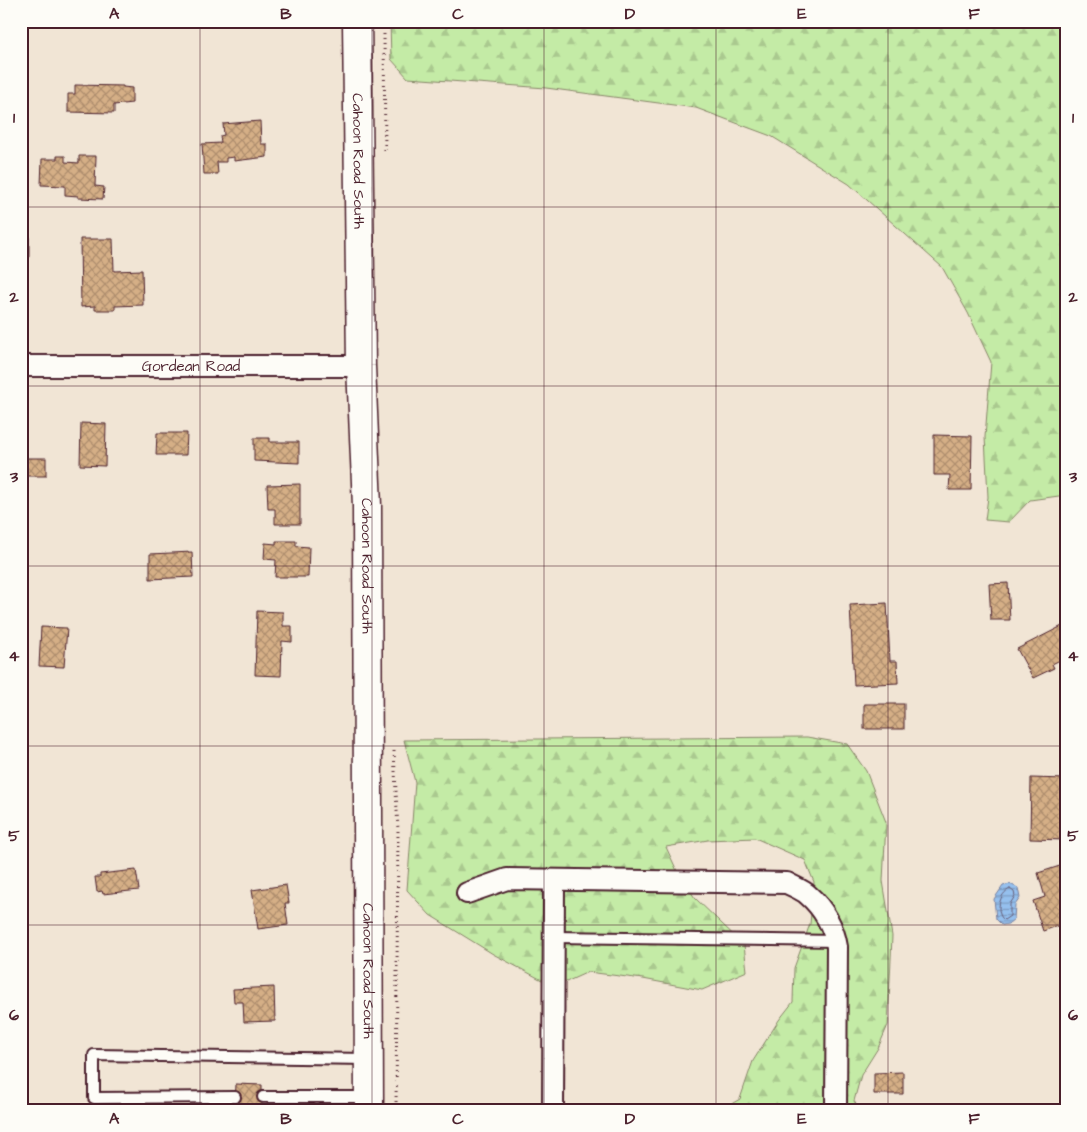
<svg xmlns="http://www.w3.org/2000/svg" width="1087" height="1132" viewBox="0 0 1087 1132" font-family="'Architects Daughter',sans-serif">
	<defs>
		<pattern id="forest-firs" width="22" height="20" patternUnits="userSpaceOnUse" patternTransform="scale(1.25)"><rect width="22" height="20" fill="#c4eba6"/><path d="M5 1l3.5 6h-7zM16 11l3.5 6h-7z" fill="#aac98f"/></pattern>
		<pattern id="water-rules" width="6" height="5" patternUnits="userSpaceOnUse" patternTransform="scale(1.25)"><rect width="6" height="5" fill="#95c0ee"/><path d="M0 2.5h6" fill="none" stroke="#7c9bc1"/></pattern>
		<pattern id="building-cross-hatch" width="8" height="8" patternUnits="userSpaceOnUse" patternTransform="scale(1.25)"><rect width="8" height="8" fill="#d5af86"/><path d="M0 0l8 8M0 8l8-8" fill="none" stroke="#af8e6e"/></pattern>
	</defs>
	<rect width="100%" height="100%" fill="#f1e5d5"/>
	<filter id="ink" filterUnits="userSpaceOnUse"><feTurbulence type="fractalNoise" baseFrequency=".02" numOctaves="2"/><feDisplacementMap in="SourceGraphic" scale="10" xChannelSelector="R" yChannelSelector="G"/><feConvolveMatrix kernelMatrix="1 2 1 2 8 2 1 2 1" color-interpolation-filters="sRGB"/></filter>
	<g filter="url(#ink)">
		<g fill="url(#forest-firs)" stroke="#878568">
			<path d="M390,21H1066V86L1061,95L1066,101V495L1030,500L1009,522L985,520L988,497L985,437L991,362L968,313L942,267L849,184L771,136L696,108L546,88L408,78L391,59Z"/>
			<path d="M807,737L847,744L866,771L886,822L883,881L892,936L888,1025L878,1048L861,1075L854,1101L860,1111H719L740,1099L753,1061L779,1020L793,1002L794,968L810,924L814,882L805,860L755,838L708,840L666,847L678,873L695,898L744,945L747,971L702,990L643,979L588,972L555,987L493,954L430,915L407,890L415,782L404,740Z"/>
		</g>
		<path fill="url(#water-rules)" stroke="#7780a0" d="M1010,884L1018,888L1020,898L1015,905L1014,919L1008,924L1002,925L996,919L994,899L1003,886Z"/>
		<g fill="none" stroke-linecap="round" stroke-linejoin="round">
			<path stroke="#685f79" stroke-width="1" d="M1010,889L1014,892L1015,896L1010,904V916L1004,920C995,913 999,893 1010,889Z"/>
		</g>
		<g fill="url(#building-cross-hatch)" stroke="#4a1f2b">
			<path d="M75,85L123,86V87L132,88V103L114,105V113L68,112V94H75Z"/>
			<path d="M260,121L261,144H267V157L234,161V157L226,158V162H217L218,174H204L202,144L221,143L220,136L224,135L223,124Z"/>
			<path d="M57,156H65V162L79,163V156H96L95,186L104,187L103,199L78,198V196L65,195V186L41,185L42,159H57Z"/>
			<rect x="21" y="219" width="8" height="39"/>
			<path d="M80,239H113L114,271L142,270L143,305L115,306V310H95V306L81,307Z"/>
			<path d="M81,423L106,424L105,466L80,465Z"/>
			<path d="M157,433H187L186,455H156Z"/>
			<path d="M934,435L972,436L971,490H949L950,475H934Z"/>
			<path d="M254,438H270V442H299V463L254,461Z"/>
			<rect x="21" y="458" width="25" height="18"/>
			<path d="M300,484V524H275V509H268L267,485Z"/>
			<path d="M276,541H296V546L309,547L308,577H275L276,560L264,559L265,543L276,544Z"/>
			<path d="M192,552L193,577L150,579V554Z"/>
			<path d="M1008,583L1010,620H991L989,584Z"/>
			<path d="M887,603L890,661H897L898,683L854,685L850,605Z"/>
			<path d="M257,611L283,612V626H292V642L282,641L281,676L255,675Z"/>
			<path d="M1066,624V657L1052,664L1054,668L1033,678L1017,649Z"/>
			<path d="M41,627L67,628L64,667L39,666Z"/>
			<rect x="864" y="704" width="40" height="25"/>
			<path d="M1031,778L1066,779V840L1030,839Z"/>
			<path d="M1066,864V923L1043,931L1033,901L1045,897L1038,873Z"/>
			<path d="M136,870L139,890L103,894L102,891L97,892L95,877H100V874Z"/>
			<path d="M286,885L289,903H285L288,925L258,929L252,890Z"/>
			<path d="M274,987L275,1021L244,1022L243,1002H234L233,989Z"/>
			<path d="M903,1072V1094H874V1073Z"/>
			<path d="M236,1084L262,1085V1106H235Z"/>
			<rect x="221" y="1106" width="88" height="5"/>
		</g>
		<g fill="none" stroke-linecap="round" stroke-linejoin="round">
			<defs>
				<g id="lane">
					<path d="M554,937L837,941"/>
					<path d="M235,1097L94,1098V1055L368,1059"/>
					<path d="M263,1097H368"/>
				</g>
				<g id="street">
					<path id="s1" d="M21,366H361"/>
					<path d="M467,893L507,879L787,883C794,887 803,890 808,895C823,908 834,927 837,947L836,1111"/>
					<path d="M553,1111L554,880"/>
				</g>
				<g id="secondary">
					<path id="s2" d="M357,21L361,366L367,506L369,1111"/>
				</g>
			</defs>
			<use href="#lane" stroke="#4a1f2b" stroke-width="14"/>
			<use href="#street" stroke="#4a1f2b" stroke-width="24"/>
			<use href="#secondary" stroke="#4a1f2b" stroke-width="31"/>
			<g stroke="#4a1f2b" stroke-width="3" stroke-dasharray="1 4" stroke-linecap="butt">
				<path d="M384,34L385,153"/>
				<path d="M394,751L398,830L396,1111"/>
			</g>
			<use href="#lane" stroke="#fdfcf7" stroke-width="10"/>
			<use href="#street" stroke="#fdfcf7" stroke-width="20"/>
			<use href="#secondary" stroke="#fdfcf7" stroke-width="28"/>
		</g>
	</g>
	<path fill="none" stroke="#4a1f2b" stroke-width="1" stroke-opacity="0.55" d="M200,21V1111M372,21V1111M544,21V1111M716,21V1111M888,21V1111M21,207H1066M21,386H1066M21,566H1066M21,746H1066M21,925H1066"/>
	<g text-anchor="middle" dominant-baseline="central" stroke-width="4" stroke-linejoin="round" paint-order="stroke">
		<g font-size="15" fill="#4a1f2b" stroke="#fdfcf7">
			<text stroke="none"><textPath href="#s2" startOffset="140">Cahoon Road South</textPath></text>
			<text stroke="none"><textPath href="#s1" startOffset="170">Gordean Road</textPath></text>
			<text stroke="none"><textPath href="#s2" startOffset="545">Cahoon Road South</textPath></text>
			<text stroke="none"><textPath href="#s2" startOffset="950">Cahoon Road South</textPath></text>
		</g>
	</g>
	<rect width="1087" height="1132" fill="none" stroke="#fdfcf7" stroke-width="55"/>
	<rect x="28" y="28" width="1032" height="1076" fill="none" stroke="#4a1f2b" stroke-width="2"/>
	<g font-size="16" text-anchor="middle" font-weight="bold" fill="#4a1f2b">
		<text x="114" y="19">A</text>
		<text x="286" y="19">B</text>
		<text x="458" y="19">C</text>
		<text x="630" y="19">D</text>
		<text x="802" y="19">E</text>
		<text x="974" y="19">F</text>
		<text x="14" y="123">1</text>
		<text x="1073" y="123">1</text>
		<text x="14" y="302">2</text>
		<text x="1073" y="302">2</text>
		<text x="14" y="482">3</text>
		<text x="1073" y="482">3</text>
		<text x="14" y="661">4</text>
		<text x="1073" y="661">4</text>
		<text x="14" y="841">5</text>
		<text x="1073" y="841">5</text>
		<text x="14" y="1020">6</text>
		<text x="1073" y="1020">6</text>
		<text x="114" y="1124">A</text>
		<text x="286" y="1124">B</text>
		<text x="458" y="1124">C</text>
		<text x="630" y="1124">D</text>
		<text x="802" y="1124">E</text>
		<text x="974" y="1124">F</text>
	</g>
</svg>
